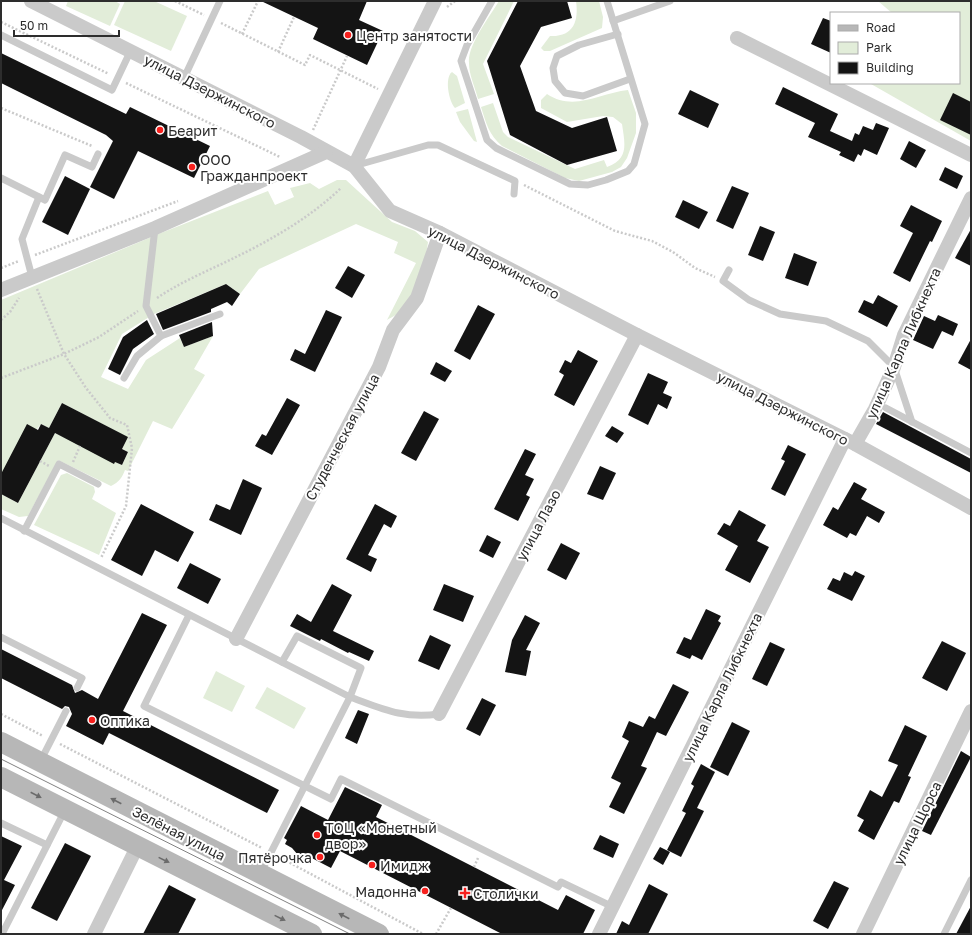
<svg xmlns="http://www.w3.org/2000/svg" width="972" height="935" viewBox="0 0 972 935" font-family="'Golos Text',sans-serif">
	<rect width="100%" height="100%" fill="#fff"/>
	<g fill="#e2edd9">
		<path d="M68,1H115L120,4L110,26L66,6Z"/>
		<path d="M125,1H154L187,16L171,51L114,25Z"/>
		<path d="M499,1H514L483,64L494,94L478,99C475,87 469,75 469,63C467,46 490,16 499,1Z"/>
		<path d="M576,1H599L603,17L602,28L550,51H544L541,48L550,36C573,37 579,22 576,1Z"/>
		<path d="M878,1H971V141L871,84L959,83V13H892Z"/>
		<path d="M452,72L457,76L465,103L455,108C449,102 444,78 452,72Z"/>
		<path d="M628,90L636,113V133L627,158L621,167L612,172L579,181L565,178L502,146C489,135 486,123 481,107L493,103L503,132L508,137L575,169L604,160L607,167C629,159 625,144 622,124L613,117L603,116L567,122L541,108V100L547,94C574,112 600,93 628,90Z"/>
		<path d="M468,109L477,142L474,141L460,122L456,112Z"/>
		<path d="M337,180H346L392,222L415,231L428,242C425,264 419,293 403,309C399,314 392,317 387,320L416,263L394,253L398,242L356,224L259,269L240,294L226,284L154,314L122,334L101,377L128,389L146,360L180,338L184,347L213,336L194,369L205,375L172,429L153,421L128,471L125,470C122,478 119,482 111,486L58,460L28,516L19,517L1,509V494L18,503L55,433L122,465L128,452L122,449L127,437L62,403L49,428L41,424L1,474V300L161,233L268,191L275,205L294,197L290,188L310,183L319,189Z"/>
		<path d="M67,473L94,487L95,492L92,499L116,513L99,555L34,525L61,475Z"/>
		<path d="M216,671L245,686L232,712L203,698Z"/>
		<path d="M267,687L306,708L294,729L255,708Z"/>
	</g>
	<g fill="#141414">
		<path d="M261,1H367L359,20L383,31L367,65L313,39L318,28Z"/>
		<path d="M518,1H567L572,18L541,27L520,66L536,111L572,128L607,117L617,151L567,165L510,135L487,61Z"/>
		<path d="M823,18L831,21V53L811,44Z"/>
		<path d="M1,53L126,114L130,107L210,146L194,178L138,151L114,199L90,187L113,141L106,135L1,83Z"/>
		<path d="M783,87L838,114L830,131L852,141L855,133L859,135L863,126L873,130L876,123L889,128L877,155L864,149L861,156L858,154L854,162L839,155L841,152L808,137L815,123L775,104Z"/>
		<path d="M690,90L719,104L708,128L678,114Z"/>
		<path d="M953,93L971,102V135L940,120Z"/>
		<path d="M909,141L926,150L916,168L900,159Z"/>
		<path d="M945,167L963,176L957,189L939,180Z"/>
		<path d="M65,176L90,189L68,235L42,222Z"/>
		<path d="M732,186L749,193L733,229L716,221Z"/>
		<path d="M683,200L708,212L699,229L675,217Z"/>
		<path d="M911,205L942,221L932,242L930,241L910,282L893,273L913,233L900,226Z"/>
		<path d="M760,226L775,232L763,261L748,255Z"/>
		<path d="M971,229V266L955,258Z"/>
		<path d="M794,253L817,262L808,286L785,278Z"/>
		<path d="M348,266L365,275L352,298L335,288Z"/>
		<path d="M226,284L240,294L232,306L227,302L211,309V312L163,330L156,314Z"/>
		<path d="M878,295L898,306L887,327L858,312L864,300L873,304Z"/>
		<path d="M478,305L495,314L470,360L454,351Z"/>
		<path d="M326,310L342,317L315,372L290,360L295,349L305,354Z"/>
		<path d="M938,315L958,324L953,336L942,331L933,349L913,340L924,316L935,321Z"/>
		<path d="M147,320L154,334L133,349L120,375L108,369L123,337Z"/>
		<path d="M212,322L213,336L184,347L179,335Z"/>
		<path d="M971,339V370L958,363Z"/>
		<path d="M578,350L598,361L574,406L554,395L564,375L559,372L565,360L571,363Z"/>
		<path d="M436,362L452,371L445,382L430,374Z"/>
		<path d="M648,373L668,382L663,393L672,397L667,409L658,404L648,425L628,415Z"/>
		<path d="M287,398L300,405L272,455L255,446L262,434L266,436Z"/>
		<path d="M62,403L128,437L122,449L128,452L122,465L115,462L114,464L55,433L18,503L1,494V474L27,424L38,430L41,424L49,428Z"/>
		<path d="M424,411L439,419L416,461L401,453Z"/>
		<path d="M883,412L971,459V473L876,424Z"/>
		<path d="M612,426L624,433L617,443L605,436Z"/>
		<path d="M788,445L806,454L785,496L771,489L785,461L781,459Z"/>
		<path d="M525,449L536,454L525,475L534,479L526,495L530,497L518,521L494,509Z"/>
		<path d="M600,466L616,473L603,500L587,494Z"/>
		<path d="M243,479L262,488L241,535L209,520L216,504L230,510Z"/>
		<path d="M854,482L867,489L861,499L885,512L879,523L867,516L856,536L850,533L847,538L823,525L833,507L838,510Z"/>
		<path d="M141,504L194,532L178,562L155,550L142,576L111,560Z"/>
		<path d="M375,504L397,516L391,528L384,524L368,555L377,559L371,572L346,559Z"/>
		<path d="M739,510L766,525L757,541L769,547L750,583L725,570L738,546L717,534L724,523L730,526Z"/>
		<path d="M487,535L501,542L493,558L479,551Z"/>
		<path d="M561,543L580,553L566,580L547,570Z"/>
		<path d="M190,563L221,579L208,604L177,588Z"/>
		<path d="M855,571L865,576L852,601L827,589L833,578L840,581L844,572L852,576Z"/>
		<path d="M332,584L352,595L333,631L374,651L369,661L349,652L348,653L321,639L320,641L290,626L297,614L311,622Z"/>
		<path d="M444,584L474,596L463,622L433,610Z"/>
		<path d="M706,609L721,616L718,621L721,623L702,660L692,655L690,659L676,653L684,637L691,640Z"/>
		<path d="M142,613L167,625L123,711L279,790L267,813L109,733L103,745L66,726L72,714L69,707L65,706L62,709L1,678V649L72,685L75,693L82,690L98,699Z"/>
		<path d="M525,615L540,623L526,650L531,651L526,676L505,672L512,640Z"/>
		<path d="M430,635L451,645L439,670L418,661Z"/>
		<path d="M942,641L966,653L947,691L922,678Z"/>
		<path d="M770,642L785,649L767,686L752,679Z"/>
		<path d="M673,684L689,692L666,736L657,732L641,766L647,768L624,814L609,807L621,783L611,778L629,741L622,737L629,721L643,727L649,716L655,719Z"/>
		<path d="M482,698L496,705L480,736L466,729Z"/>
		<path d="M358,710L369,714L357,744L345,738Z"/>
		<path d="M732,722L750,731L728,776L710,767Z"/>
		<path d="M905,725L927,736L908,776L911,777L899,803L894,801L874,840L858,831L864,820L857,816L870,790L882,797L898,765L888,761Z"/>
		<path d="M961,751L971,757L931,835L922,831Z"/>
		<path d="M701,764L715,772L697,808L704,811L681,857L667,850L686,813L682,811L694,786L691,784Z"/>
		<path d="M345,787L382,805L376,817L558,910L566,895L595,910L583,934H502L340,851L331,868L304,854L298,855L292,848L285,844L287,840L284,838L301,806L328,820Z"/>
		<path d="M600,835L619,844L613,858L593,849Z"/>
		<path d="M1,836L22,846L4,880L15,885L1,912Z"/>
		<path d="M65,843L91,856L57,921L31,908Z"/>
		<path d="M660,847L670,852L663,865L653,859Z"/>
		<path d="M834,881L849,888L828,929L813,921Z"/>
		<path d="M649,884L668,894L648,934H616L622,921L629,925Z"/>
		<path d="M169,885L196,899L178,934H143Z"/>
		<path d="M971,906V934H956Z"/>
	</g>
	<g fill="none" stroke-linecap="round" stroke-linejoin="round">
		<g stroke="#cacaca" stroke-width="2.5" stroke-dasharray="2 2" stroke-linecap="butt">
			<path d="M175,1L204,15"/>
			<path d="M447,7L455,1"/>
			<path d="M1,22L109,74"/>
			<path d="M221,23L305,65L310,55L378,89"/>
			<path d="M242,34L258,1"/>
			<path d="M278,52L294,17"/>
			<path d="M126,83L280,157"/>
			<path d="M1,108L92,146"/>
			<path d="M313,130L347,56"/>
			<path d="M524,185L615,231L652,241L673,252L695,268L715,277"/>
			<path d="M35,255L178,201"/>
			<path d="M1,268L19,261"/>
			<path d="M37,289L64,354L86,388L110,418L127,425L132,448L126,506L101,558"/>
			<path d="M157,298C182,281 210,270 236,257C273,239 312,216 341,188"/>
			<path d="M1,320L10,312L19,298"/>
			<path d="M1,378L64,354L99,337L138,311"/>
			<path d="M40,461L49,466"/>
			<path d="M73,462L80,446"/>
			<path d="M1,714L43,736"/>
			<path d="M60,744L262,848"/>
			<path d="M279,857L423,934"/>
			<path d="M474,867L478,858"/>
			<path d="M436,934L451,908"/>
		</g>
		<g stroke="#cacaca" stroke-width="7">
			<path d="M492,1L467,45L461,61L487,140L496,148L570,184L588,185L606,180L628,171L634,164L645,124L607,1"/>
			<path d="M613,21L670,1"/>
			<path d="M618,34L579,45L557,56L553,68L555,81L565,93L583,96L630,79"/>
			<path d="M1,35L112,90L131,50"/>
			<path d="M184,78L220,1"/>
			<path d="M354,166L428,145H438L515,181L514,194"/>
			<path d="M1,178L45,200L65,155L92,167L98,154"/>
			<path d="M155,228L146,306L161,336"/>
			<path d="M729,270L723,281L749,300L780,314L826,321L868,341L894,367L912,422"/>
			<path d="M32,277L22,239L39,197"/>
			<path d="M124,378L137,356L161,336L220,314"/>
			<path d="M886,408L971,453"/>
			<path d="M1,518L350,697C383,709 403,719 439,714"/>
			<path d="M24,531L59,464L98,484"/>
			<path d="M189,615L144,706L331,799L341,779L558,887L561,882L613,907"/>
			<path d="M1,637L82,678L77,688"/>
			<path d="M41,760L66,711"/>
			<path d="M1,823L47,845"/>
			<path d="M261,872L350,697L361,668L297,636L282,662"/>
			<path d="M2,934L65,810"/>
			<path d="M944,934L971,880"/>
		</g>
		<g stroke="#cacaca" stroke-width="14">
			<path d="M31,1L301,137L354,166L390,211L440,233L637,335L855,444L971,508"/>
			<path d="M737,38L971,155"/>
			<path d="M354,166L435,1"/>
			<path d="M1,290L155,228L326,152"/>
			<path d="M855,444L875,409L894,367L904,335L971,198"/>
			<path d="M236,639L379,367L393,330L417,298L440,233"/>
			<path d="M439,714L637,335"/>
			<path d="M94,934L137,847"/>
			<path d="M599,934L845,439"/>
			<path d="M863,934L971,711"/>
		</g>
		<g stroke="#b7b7b7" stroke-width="20">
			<path d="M1,742L379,934"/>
			<path d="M1,777L312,934"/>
		</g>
		<path stroke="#828282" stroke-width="1" d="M1,759L350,934"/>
	</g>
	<defs><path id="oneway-solid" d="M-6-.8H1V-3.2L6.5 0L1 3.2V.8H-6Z"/></defs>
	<g fill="#6b6b6b">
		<use href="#oneway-solid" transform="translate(36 795) rotate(27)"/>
		<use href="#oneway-solid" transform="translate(116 801) rotate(-153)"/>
		<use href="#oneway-solid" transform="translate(164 860) rotate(26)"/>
		<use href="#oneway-solid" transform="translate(344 916) rotate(-153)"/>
		<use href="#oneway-solid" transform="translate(280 918) rotate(26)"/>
	</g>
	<g fill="#f7201d" stroke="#fff" stroke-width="1.5">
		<circle cx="348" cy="35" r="4"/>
		<circle cx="160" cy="130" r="4"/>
		<circle cx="192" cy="167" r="4"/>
		<circle cx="92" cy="720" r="4"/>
		<circle cx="317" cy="835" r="4"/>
		<circle cx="320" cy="857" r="4"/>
		<circle cx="372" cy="865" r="4"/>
		<circle cx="425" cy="891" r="4"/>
		<path d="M463 887h4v4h4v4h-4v4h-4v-4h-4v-4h4z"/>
	</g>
	<g text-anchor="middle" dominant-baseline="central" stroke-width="4" stroke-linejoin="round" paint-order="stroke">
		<g font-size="14" fill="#2d2d2d" stroke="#fff" text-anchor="start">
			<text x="356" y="35">Центр занятости</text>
			<text x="168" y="130">Беарит</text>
			<text x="200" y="159">ООО<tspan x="200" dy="16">Гражданпроект</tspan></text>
			<text x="100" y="720">Оптика</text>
			<text x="325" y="827">ТОЦ «Монетный<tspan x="325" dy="16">двор»</tspan></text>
			<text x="312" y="857" text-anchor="end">Пятёрочка</text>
			<text x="380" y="865">Имидж</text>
			<text x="417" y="891" text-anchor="end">Мадонна</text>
			<text x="473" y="893">Столички</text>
		</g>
		<g font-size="14" fill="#2d2d2d" stroke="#fff">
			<text transform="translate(210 91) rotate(27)">улица Дзержинского</text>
			<text transform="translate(494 262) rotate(27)">улица Дзержинского</text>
			<text transform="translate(903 343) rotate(-66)">улица Карла Либкнехта</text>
			<text transform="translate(783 408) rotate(27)">улица Дзержинского</text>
			<text transform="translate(342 437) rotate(-62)">Студенческая улица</text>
			<text transform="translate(538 525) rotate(-62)">улица Лазо</text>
			<text transform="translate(722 687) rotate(-64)">улица Карла Либкнехта</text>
			<text transform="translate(917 823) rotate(-64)">улица Щорса</text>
			<text transform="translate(179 833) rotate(27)">Зелёная улица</text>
		</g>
	</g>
	<rect width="972" height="935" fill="none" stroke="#2d2d2d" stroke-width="4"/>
	<rect x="830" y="12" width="130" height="72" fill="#ffffff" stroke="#ababab"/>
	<rect x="838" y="25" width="20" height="6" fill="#b7b7b7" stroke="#ababab"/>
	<text x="866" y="32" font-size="12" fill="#2d2d2d">Road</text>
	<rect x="838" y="42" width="20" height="12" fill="#e2edd9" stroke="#ababab"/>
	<text x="866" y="52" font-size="12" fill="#2d2d2d">Park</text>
	<rect x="838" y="62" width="20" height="12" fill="#141414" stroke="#ababab"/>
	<text x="866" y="72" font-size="12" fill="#2d2d2d">Building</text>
	<path d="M14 30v6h105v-6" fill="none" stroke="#2d2d2d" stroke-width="2"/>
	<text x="20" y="30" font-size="12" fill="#2d2d2d" stroke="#ffffff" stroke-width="3" paint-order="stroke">50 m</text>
</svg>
